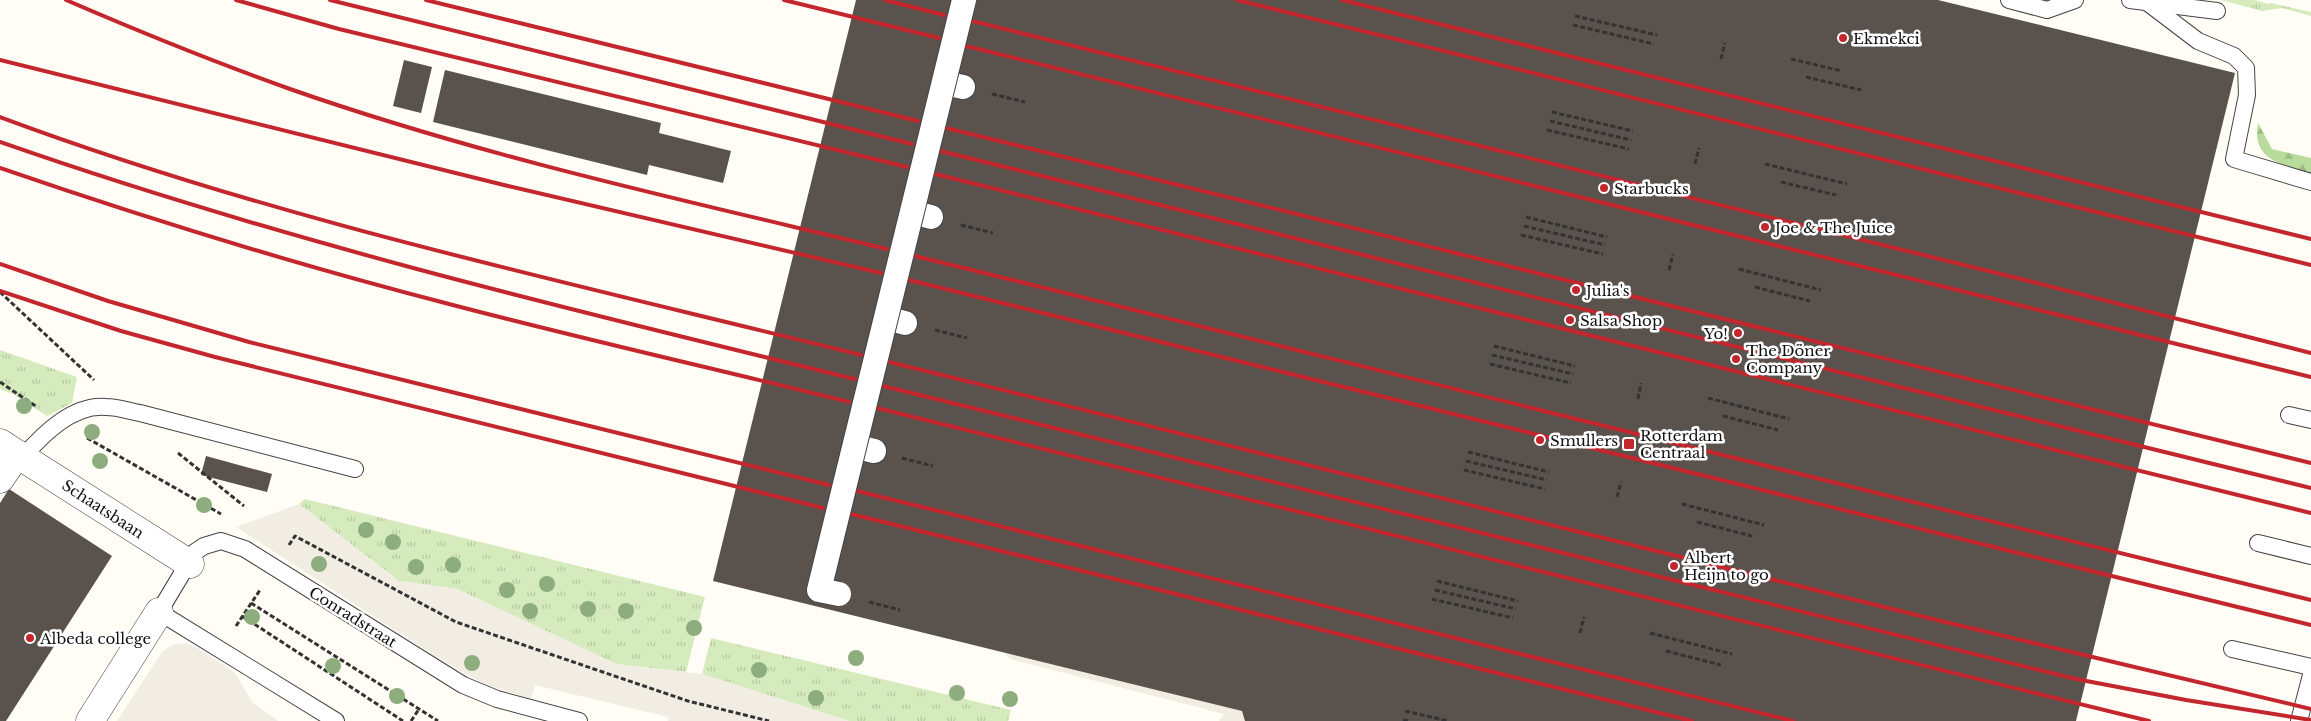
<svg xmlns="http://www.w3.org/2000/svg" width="2311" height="721" viewBox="0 0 2311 721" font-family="'Libre Baskerville',serif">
	<defs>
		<pattern id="grass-tufts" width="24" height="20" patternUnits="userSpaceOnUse" patternTransform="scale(1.25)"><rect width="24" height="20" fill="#d5ebbd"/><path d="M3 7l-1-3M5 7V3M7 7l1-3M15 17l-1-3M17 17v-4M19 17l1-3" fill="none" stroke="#b6c8a1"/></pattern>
		<pattern id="forest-firs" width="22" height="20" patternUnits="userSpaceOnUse" patternTransform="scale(1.25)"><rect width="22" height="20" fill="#b9dc9c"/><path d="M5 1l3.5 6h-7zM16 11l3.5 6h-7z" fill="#9ebc85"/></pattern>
	</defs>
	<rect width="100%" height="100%" fill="#fffdf5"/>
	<g fill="url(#grass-tufts)">
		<path d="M2221,0H2255L2268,4L2270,3L2311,12V16L2282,8L2262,11Z"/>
		<path d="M0,350L77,377L72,403L47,416L13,394L0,389Z"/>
		<path d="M305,499L705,597L686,672L616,664L457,589L399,581L299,504Z"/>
		<path d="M711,638L1011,710L1008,721H849L702,674Z"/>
	</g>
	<path fill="url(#forest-firs)" d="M2258,123L2272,149L2311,158V173C2283,164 2251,162 2258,123Z"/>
	<g fill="#f1ede2">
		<path d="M299,504L399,581L457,589L616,664L702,674L849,721H668V717L535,685L531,699L484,684L441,660L236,527Z"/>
		<path d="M185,643L196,647L234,672L253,703L278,721H117L162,652L172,645Z"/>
		<path d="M998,644L1324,721H1219L1224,714L1010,659Z"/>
	</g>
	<g fill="#5a524d">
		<path d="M856,0H1938L2235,73L2076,721H1245L1242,711L713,581Z"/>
		<path d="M404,60L432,67L421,113L393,106Z"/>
		<path d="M445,70L661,123L659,133L731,151L723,183L649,165L647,175L433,122Z"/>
		<path d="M206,456L272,474L267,492L201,475Z"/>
		<path d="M9,489L112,556L6,721H0V503Z"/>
	</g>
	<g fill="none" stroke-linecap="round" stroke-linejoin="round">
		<defs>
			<g id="service">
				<path d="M2009,0L2047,10L2075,0"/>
				<path d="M2130,0L2217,11"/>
				<path d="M2148,3L2198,41L2234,56L2246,68L2247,95L2234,159L2311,182"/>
				<path d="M2289,415L2311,420"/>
				<path d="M23,457C43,434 73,404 106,407C118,407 129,411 140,413L355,469"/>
				<path d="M2258,543L2311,556"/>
				<path d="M2232,649L2311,667"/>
				<path d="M336,721L159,612L195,552L204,546L221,541L245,549L463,685L497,699L579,721"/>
				<path d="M2299,721L2311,675"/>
			</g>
			<g id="pedestrian">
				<path d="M944,83L963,87"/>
				<path d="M912,212L931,217"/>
				<path d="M886,318L905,323"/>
				<path d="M854,446L874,451"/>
			</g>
			<g id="minor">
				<path d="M0,443L17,454L0,479"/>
				<path d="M17,454L190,564"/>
				<path d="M90,721L159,612"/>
			</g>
		</defs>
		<use href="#service" stroke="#444" stroke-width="18"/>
		<use href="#pedestrian" stroke="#444" stroke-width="26"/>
		<use href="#minor" stroke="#444" stroke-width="29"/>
		<g stroke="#333" stroke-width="3" stroke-dasharray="5 2.5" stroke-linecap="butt">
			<path d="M1575,16L1657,35"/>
			<path d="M1573,25L1654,44"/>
			<path d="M1721,59L1725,43"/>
			<path d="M1791,59L1842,71"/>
			<path d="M1806,77L1861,90"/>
			<path d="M992,94L1025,102"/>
			<path d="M1552,112L1633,131"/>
			<path d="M1550,121L1631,140"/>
			<path d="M1547,130L1629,149"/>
			<path d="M1695,164L1699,148"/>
			<path d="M1765,164L1847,184"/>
			<path d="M1781,182L1836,195"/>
			<path d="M1526,217L1607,237"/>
			<path d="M961,225L993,233"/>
			<path d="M1524,226L1605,245"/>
			<path d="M1521,235L1603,254"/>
			<path d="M1739,269L1821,290"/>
			<path d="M1669,270L1673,254"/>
			<path d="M1755,287L1810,301"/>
			<path d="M0,292L94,380"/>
			<path d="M935,330L967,338"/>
			<path d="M1494,346L1575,366"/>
			<path d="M1492,355L1573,374"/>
			<path d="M1490,364L1571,383"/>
			<path d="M0,382L37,407"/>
			<path d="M1708,398L1789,419"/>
			<path d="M1638,399L1641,383"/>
			<path d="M1723,416L1778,430"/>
			<path d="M87,438L221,514"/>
			<path d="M1468,452L1549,472"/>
			<path d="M178,453L244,506"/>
			<path d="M902,458L933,466"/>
			<path d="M1466,461L1547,480"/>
			<path d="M1464,470L1545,489"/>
			<path d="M1617,497L1621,482"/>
			<path d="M1682,504L1764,525"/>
			<path d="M1697,522L1752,536"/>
			<path d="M289,545L295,536L456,622L688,701L769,721"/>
			<path d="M1437,581L1518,601"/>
			<path d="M1435,590L1516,609"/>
			<path d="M1432,599L1513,618"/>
			<path d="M869,602L900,610"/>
			<path d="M251,603L438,721"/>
			<path d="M242,616L403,721"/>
			<path d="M236,626L260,590"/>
			<path d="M1580,633L1584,617"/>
			<path d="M1650,633L1732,654"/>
			<path d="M1666,651L1721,665"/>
			<path d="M1405,711L1448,721"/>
			<path d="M1403,720L1409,721"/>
			<path d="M411,721L419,709"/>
		</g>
		<use href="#service" stroke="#fff" stroke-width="16"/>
		<use href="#pedestrian" stroke="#fff" stroke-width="24"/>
		<use href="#minor" stroke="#fff" stroke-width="28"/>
		<g stroke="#c4262e" stroke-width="4">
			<path d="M66,0C140,32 214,62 290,89C484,157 687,201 887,249"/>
			<path d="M236,0L339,29L907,167"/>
			<path d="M330,0L912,144"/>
			<path d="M426,0L918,121"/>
			<path d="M784,0L939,38"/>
			<path d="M885,0L944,15"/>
			<path d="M1237,0L2311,265"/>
			<path d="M1342,0L2311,239"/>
			<path d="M972,21L2029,281L2311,353"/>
			<path d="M966,46L2311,377"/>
			<path d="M0,60L508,186L881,273"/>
			<path d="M0,117C279,221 572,283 861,355"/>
			<path d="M946,128L2311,463"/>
			<path d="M0,142C280,240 567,309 855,379"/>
			<path d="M940,151L2311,488"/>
			<path d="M0,168C148,219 298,265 449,304C582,339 716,369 849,402"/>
			<path d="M935,174L2311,513"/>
			<path d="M915,256L2311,600"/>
			<path d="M0,264L108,301L249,342L829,485"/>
			<path d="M909,280L2311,625"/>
			<path d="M0,291L121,331L215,357L823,508"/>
			<path d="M889,362L1945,622L2311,709"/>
			<path d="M883,386L2076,679L2186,700L2311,720"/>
			<path d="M877,408L2149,721"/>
			<path d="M857,491L1793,721"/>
			<path d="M851,514L1692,721"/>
		</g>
		<defs>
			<path id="pedestrian-bridge" d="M839,594L819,590L964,0"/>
		</defs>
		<use href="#pedestrian-bridge" stroke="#444" stroke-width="26" stroke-linecap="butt"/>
		<use href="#pedestrian-bridge" stroke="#fff" stroke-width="24"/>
	</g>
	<g fill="#8dad7f">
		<circle cx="24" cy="406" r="8"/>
		<circle cx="92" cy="432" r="8"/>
		<circle cx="100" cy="461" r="8"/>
		<circle cx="204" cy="505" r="8"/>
		<circle cx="366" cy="530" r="8"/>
		<circle cx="393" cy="542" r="8"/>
		<circle cx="319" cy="564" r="8"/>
		<circle cx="453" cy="565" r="8"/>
		<circle cx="416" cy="567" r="8"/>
		<circle cx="547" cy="584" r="8"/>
		<circle cx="507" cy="590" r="8"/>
		<circle cx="588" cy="609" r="8"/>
		<circle cx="530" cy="611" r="8"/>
		<circle cx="626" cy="611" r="8"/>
		<circle cx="252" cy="617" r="8"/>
		<circle cx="694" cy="628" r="8"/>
		<circle cx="856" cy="658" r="8"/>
		<circle cx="472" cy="663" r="8"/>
		<circle cx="333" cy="666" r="8"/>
		<circle cx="759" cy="670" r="8"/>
		<circle cx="957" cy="693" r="8"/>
		<circle cx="397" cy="696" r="8"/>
		<circle cx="816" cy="698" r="8"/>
		<circle cx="1010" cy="699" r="8"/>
	</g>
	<g fill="#c4262e" stroke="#fff" stroke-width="2">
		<circle cx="1843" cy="38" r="5"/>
		<circle cx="1604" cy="188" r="5"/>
		<circle cx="1765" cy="227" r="5"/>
		<circle cx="1576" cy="290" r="5"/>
		<circle cx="1570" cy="320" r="5"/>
		<circle cx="1738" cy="333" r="5"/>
		<circle cx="1736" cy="359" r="5"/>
		<circle cx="1540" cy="440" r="5"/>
		<rect x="1623" y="438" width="12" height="12" rx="2.5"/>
		<circle cx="1674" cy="566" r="5"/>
		<circle cx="30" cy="638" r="5"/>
	</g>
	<g text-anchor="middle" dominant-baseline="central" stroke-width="5" stroke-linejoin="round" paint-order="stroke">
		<g font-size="15" fill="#111" stroke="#fff" text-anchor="start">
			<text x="1853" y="38">Ekmekci</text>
			<text x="1614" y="188">Starbucks</text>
			<text x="1775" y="227">Joe &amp; The Juice</text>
			<text x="1586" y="290">Julia's</text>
			<text x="1580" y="320">Salsa Shop</text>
			<text x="1728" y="333" text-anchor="end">Yo!</text>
			<text x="1746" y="350">The Döner<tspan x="1746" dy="17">Company</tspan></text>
			<text x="1640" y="435">Rotterdam<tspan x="1640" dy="17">Centraal</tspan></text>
			<text x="1550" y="440">Smullers</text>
			<text x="1684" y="557">Albert<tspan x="1684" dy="17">Heijn to go</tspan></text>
			<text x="40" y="638">Albeda college</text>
		</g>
		<g font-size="15" fill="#111" stroke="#fff">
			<text transform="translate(103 509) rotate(33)">Schaatsbaan</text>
			<text transform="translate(353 617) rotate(32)">Conradstraat</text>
		</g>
	</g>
</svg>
